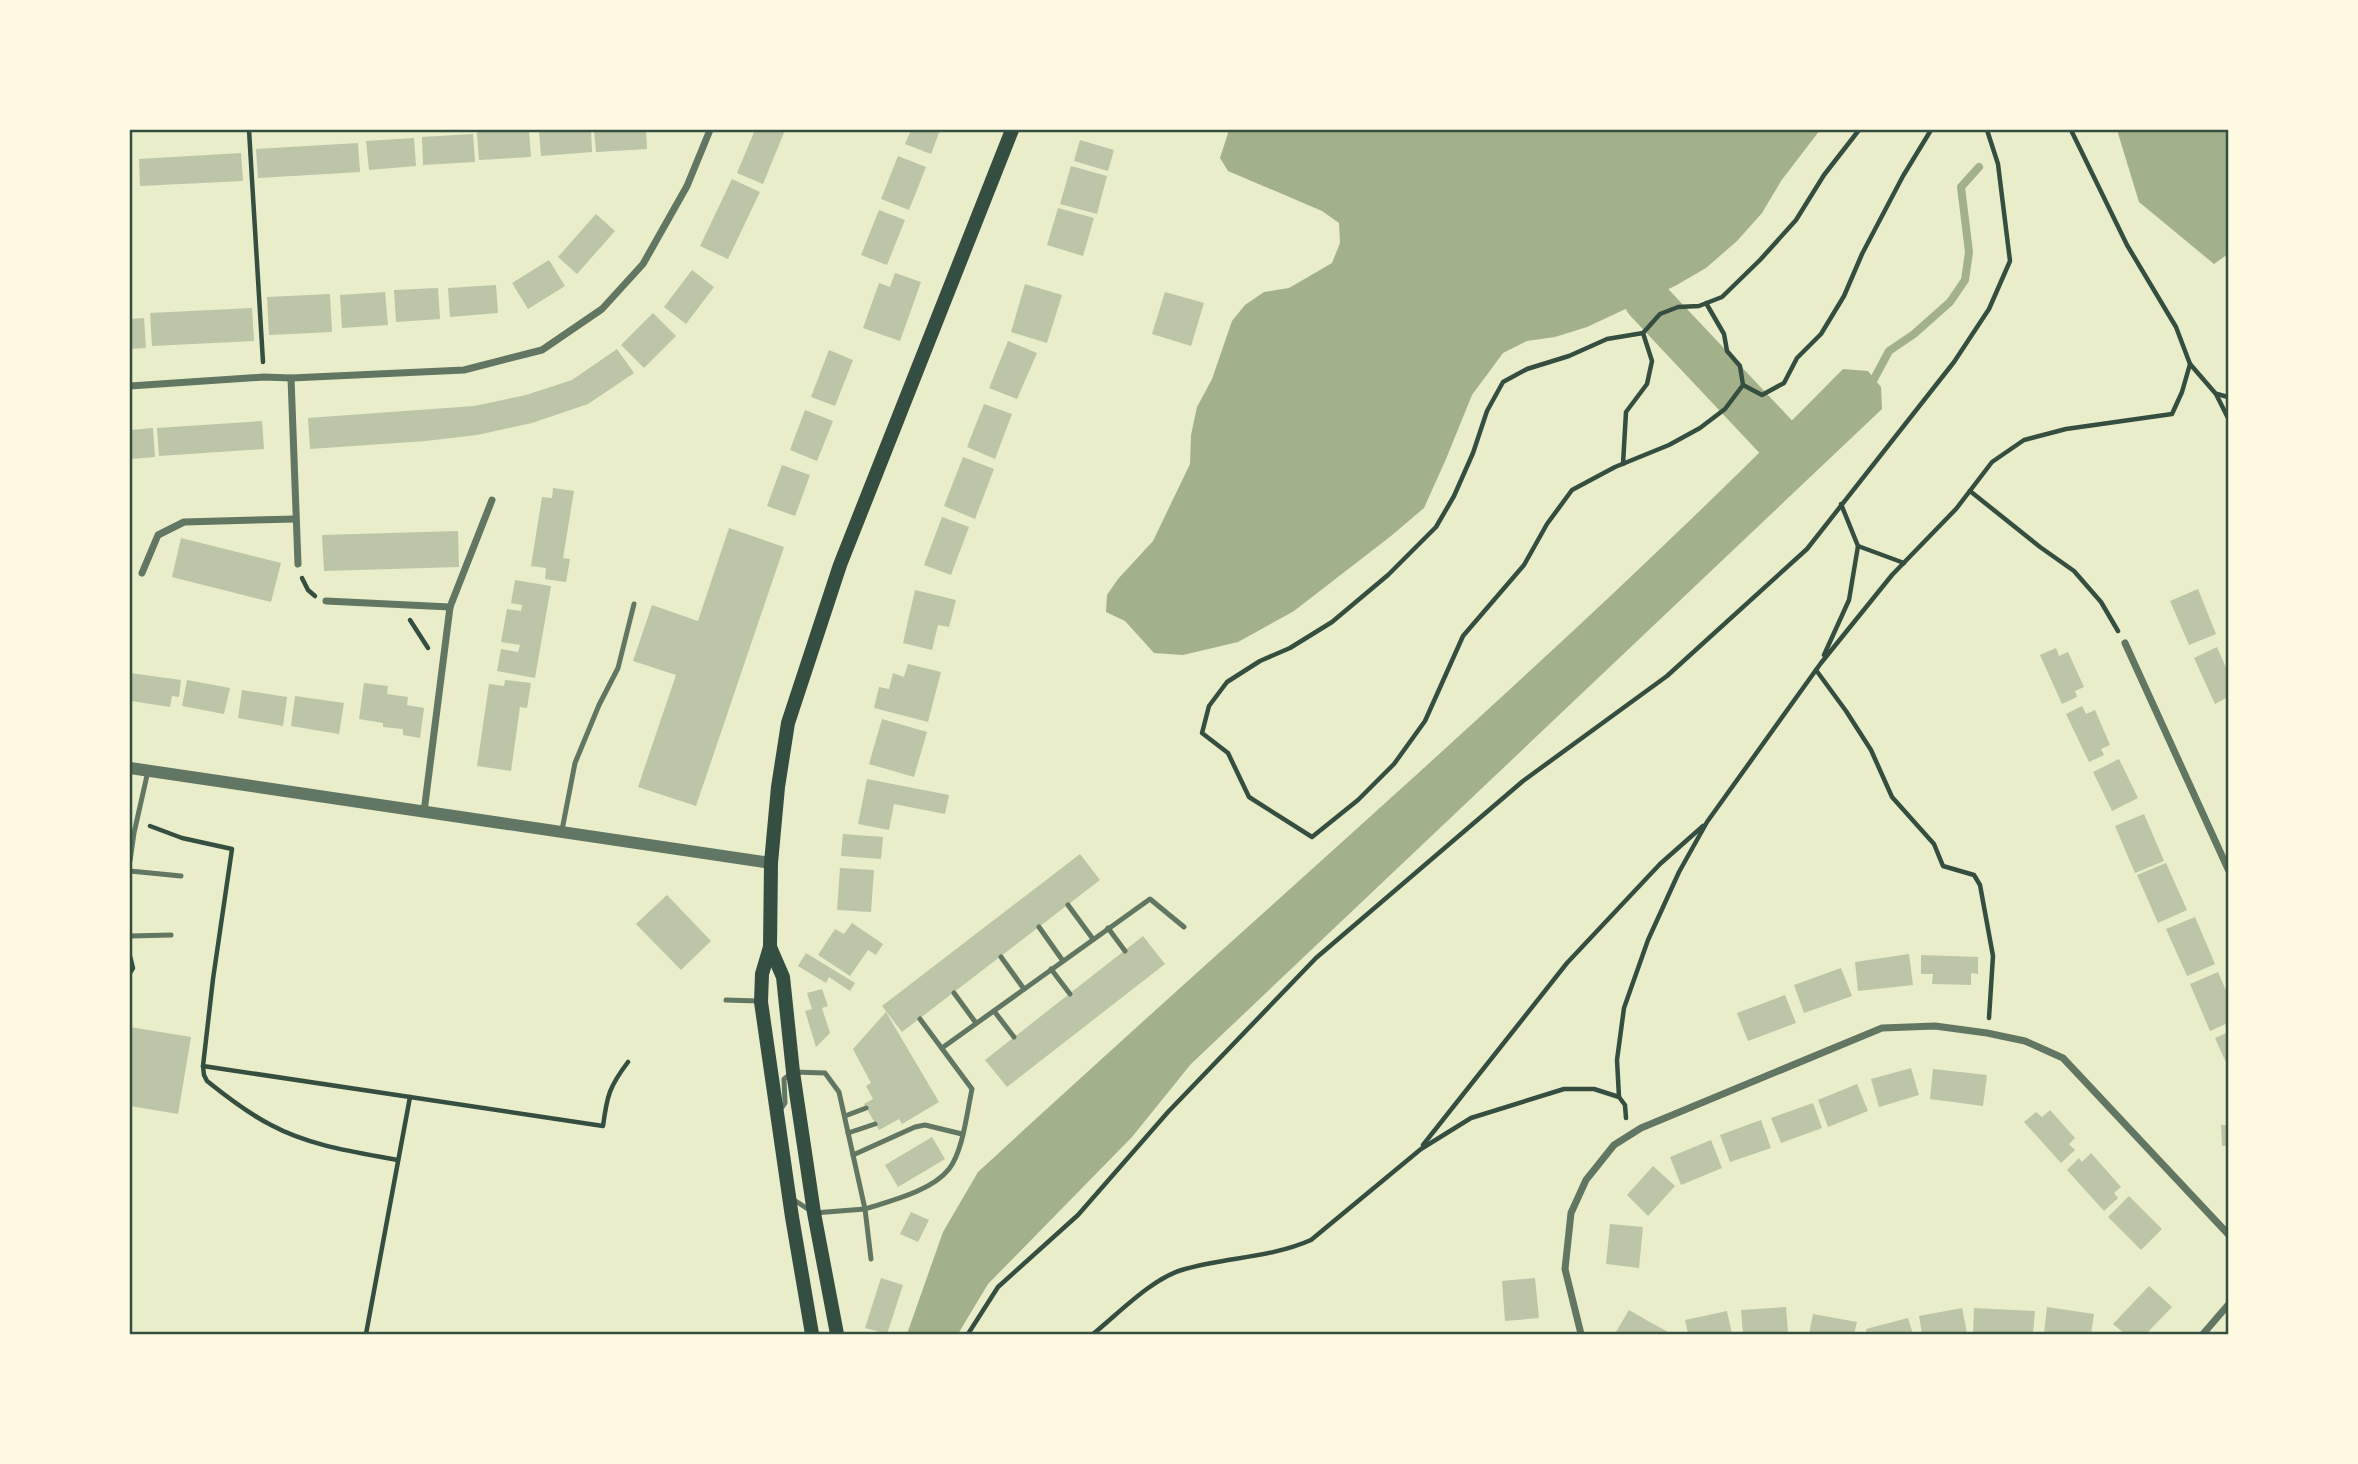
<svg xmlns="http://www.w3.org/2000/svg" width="2358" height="1464" viewBox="0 0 2358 1464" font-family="Mulish,sans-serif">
	<rect width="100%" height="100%" fill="#e9edc9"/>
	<g fill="#a3b18a">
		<path d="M1229,130H1820L1781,181L1762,213L1737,241L1706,268L1675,286L1587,327L1555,337L1527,341L1503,353L1472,395L1446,459L1424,508L1391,536L1294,611L1238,642L1183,655L1154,653L1125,621L1106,612L1107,595L1118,579L1153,541L1190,464L1191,435L1197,407L1212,379L1232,321L1245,305L1264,292L1289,288L1332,263L1340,243L1339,223L1322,211L1228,171L1220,158Z"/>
		<path d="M2117,130H2228V254L2214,264L2139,202Z"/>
		<path d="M1843,369L1868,371L1881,387L1882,409L1191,1064L1132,1137L988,1284L958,1334H907L943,1232L978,1172C1267,905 1567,650 1843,369Z"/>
	</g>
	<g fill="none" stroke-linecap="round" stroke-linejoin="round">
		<path stroke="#a3b18a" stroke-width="8" d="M1874,379L1889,351L1914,334L1950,302L1965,280L1969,252L1961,187L1979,167"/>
		<path stroke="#a3b18a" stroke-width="46" d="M1647,300L1776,437"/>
	</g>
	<g fill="#bcc5a7">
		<path d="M529,130L531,157L479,160L477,132Z"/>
		<path d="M539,130H591L592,152L541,156Z"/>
		<path d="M594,130H646L647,149L596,152Z"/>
		<path d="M755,130H785L763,184L737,173Z"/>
		<path d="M911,130H940L931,154L905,144Z"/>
		<path d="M473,134L475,162L423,165L422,137Z"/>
		<path d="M414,138L416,166L369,170L366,141Z"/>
		<path d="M1080,140L1114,150L1108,171L1074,161Z"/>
		<path d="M358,143L360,172L258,178L256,149Z"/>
		<path d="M241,153L243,181L140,186L139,159Z"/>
		<path d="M898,156L926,167L909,210L881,199Z"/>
		<path d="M1071,166L1107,176L1097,214L1060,204Z"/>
		<path d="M732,179L760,192L728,259L700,246Z"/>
		<path d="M1058,208L1094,218L1083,256L1047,245Z"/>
		<path d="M879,210L905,220L887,265L861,255Z"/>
		<path d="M596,214L615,231L577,274L558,257Z"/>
		<path d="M549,260L565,286L528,309L512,283Z"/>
		<path d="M692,270L714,287L686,324L664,307Z"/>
		<path d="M895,273L921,282L900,341L863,328L879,283L890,287Z"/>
		<path d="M1025,284L1062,295L1047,343L1011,332Z"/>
		<path d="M496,285L498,313L450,317L448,288Z"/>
		<path d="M438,288L440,319L396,322L394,290Z"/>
		<path d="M385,292L388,325L342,328L340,295Z"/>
		<path d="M1165,292L1204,303L1191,346L1152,334Z"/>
		<path d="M330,294L332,332L269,335L267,297Z"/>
		<path d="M252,308L254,341L152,346L150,313Z"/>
		<path d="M653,313L676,336L644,368L621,345Z"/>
		<path d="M144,318L146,348L130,349V319Z"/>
		<path d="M1008,341L1037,353L1017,399L989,388Z"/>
		<path d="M617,349L634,373L588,404L532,423L477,435L426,441L310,449L308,418L474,406L526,395L572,380Z"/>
		<path d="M829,350L853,360L835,406L811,397Z"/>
		<path d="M984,404L1012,414L995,459L967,447Z"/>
		<path d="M805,410L833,421L817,461L790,450Z"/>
		<path d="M262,421L264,449L159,456L157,428Z"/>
		<path d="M153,428L155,457L130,459V430Z"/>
		<path d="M963,457L994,469L975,519L944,506Z"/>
		<path d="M782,465L810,475L795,516L767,506Z"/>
		<path d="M553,488L574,491L563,558L570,559L566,582L545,579L546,568L531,566L542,497L552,498Z"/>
		<path d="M942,517L969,527L951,575L924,565Z"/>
		<path d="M729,528L784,547L696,806L638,787L676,675L633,661L652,605L698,621Z"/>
		<path d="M458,531L459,567L324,571L322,535Z"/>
		<path d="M181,538L281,563L271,602L172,577Z"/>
		<path d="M515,580L551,586L535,678L497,671L501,649L518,652L520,645L501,642L507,609L521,611L522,605L511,603Z"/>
		<path d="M2198,589L2216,634L2189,645L2170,601Z"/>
		<path d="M915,590L956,600L949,627L938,625L932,650L903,643Z"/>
		<path d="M2217,647L2228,672V697L2215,704L2194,658Z"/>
		<path d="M2056,648L2059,656L2068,652L2084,687L2075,691L2077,697L2062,704L2040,655Z"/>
		<path d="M908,664L941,672L928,722L874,708L879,687L889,689L893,673L904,677Z"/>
		<path d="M130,673L181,680L179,697L172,696L170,707L131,701L132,690H130Z"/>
		<path d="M187,680L230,688L224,714L182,706Z"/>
		<path d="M505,680L531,683L527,708L520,707L511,771L477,766L489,684L504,686Z"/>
		<path d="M364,683L388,686L387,694L408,697L407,705L424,708L420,738L403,735V729L383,727V723L359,719Z"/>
		<path d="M242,690L287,697L283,726L238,718Z"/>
		<path d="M295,696L344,703L339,734L291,726Z"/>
		<path d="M2082,706L2086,714L2095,710L2110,745L2101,749L2104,755L2089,762L2066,714Z"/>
		<path d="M882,719L927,732L914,777L869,764Z"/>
		<path d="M2119,759L2138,798L2112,811L2093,772Z"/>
		<path d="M867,779L949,795L945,814L894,804L889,830L858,824Z"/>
		<path d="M2144,814L2164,861L2135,873L2115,826Z"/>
		<path d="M843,834L883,837L881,859L841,856Z"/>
		<path d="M1080,854L1100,880L902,1032L882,1006Z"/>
		<path d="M2166,863L2187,910L2158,923L2137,875Z"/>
		<path d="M840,868L874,870L871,912L837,910Z"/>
		<path d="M667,895L711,941L681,970L636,924Z"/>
		<path d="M2195,917L2215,964L2187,976L2166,929Z"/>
		<path d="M852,923L883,944L876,955L868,950L850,976L818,955L835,929L844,934Z"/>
		<path d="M1143,936L1165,964L1007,1087L985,1060Z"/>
		<path d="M806,953L855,983L850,991L829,977L826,983L798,966Z"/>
		<path d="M1909,954L1913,985L1858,991L1855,962Z"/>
		<path d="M1921,955L1978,957V974L1971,973V985L1932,984L1933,974H1921Z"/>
		<path d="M1841,968L1852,996L1804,1013L1794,985Z"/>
		<path d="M2218,972L2228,995V1023L2210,1031L2190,984Z"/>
		<path d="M822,989L828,1006L822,1008L830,1033L816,1047L805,1011L812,1009L807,993Z"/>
		<path d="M1785,995L1796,1023L1748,1041L1737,1013Z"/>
		<path d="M886,1012L939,1102L902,1124L899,1119L879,1130L864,1104L873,1099L866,1086L871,1083L853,1049Z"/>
		<path d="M130,1027L191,1037L178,1114L130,1106Z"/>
		<path d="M2228,1032V1067L2215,1038Z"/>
		<path d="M1911,1068L1919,1095L1879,1107L1871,1079Z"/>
		<path d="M1933,1069L1987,1075L1983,1106L1930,1099Z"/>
		<path d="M1857,1084L1868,1111L1828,1127L1818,1100Z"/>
		<path d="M1813,1103L1822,1128L1781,1143L1771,1118Z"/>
		<path d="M2050,1110L2075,1138L2069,1144L2075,1150L2061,1163L2024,1122L2036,1112L2042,1117Z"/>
		<path d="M1761,1120L1771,1148L1730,1162L1720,1135Z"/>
		<path d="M2221,1125H2228V1146H2222Z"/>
		<path d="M932,1137L945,1159L898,1187L885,1165Z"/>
		<path d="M1711,1140L1722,1168L1681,1185L1670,1157Z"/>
		<path d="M2091,1153L2121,1187L2114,1193L2118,1198L2104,1211L2067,1170L2079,1158L2082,1162Z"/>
		<path d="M1653,1166L1675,1186L1648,1216L1627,1195Z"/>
		<path d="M2129,1196L2162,1229L2141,1250L2108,1217Z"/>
		<path d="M911,1212L929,1220L918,1242L900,1234Z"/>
		<path d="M1610,1224L1643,1227L1639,1268L1606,1264Z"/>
		<path d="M881,1278L903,1285L887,1334L865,1328Z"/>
		<path d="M1535,1278L1539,1318L1505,1321L1502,1281Z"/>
		<path d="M2149,1286L2172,1307L2146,1334H2125L2113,1324Z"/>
		<path d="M1786,1307L1788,1332L1743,1334L1741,1310Z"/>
		<path d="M2047,1307L2094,1314L2091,1334L2044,1333Z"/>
		<path d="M1962,1308L1967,1333L1922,1334L1919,1316Z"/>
		<path d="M1974,1308L2035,1311L2033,1334L1973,1333Z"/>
		<path d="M1629,1310L1648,1321L1672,1334H1620L1616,1332Z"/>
		<path d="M1727,1311L1732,1334H1688L1685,1320Z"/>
		<path d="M1813,1314L1857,1322L1854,1334H1809Z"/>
		<path d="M1908,1318L1913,1334H1867L1866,1329Z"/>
	</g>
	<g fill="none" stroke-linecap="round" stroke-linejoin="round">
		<g stroke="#344e41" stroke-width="4.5">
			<path d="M249,130L263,362"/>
			<path d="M2071,130L2127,245L2176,327L2190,364L2216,394L2228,418"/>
			<path d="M1706,303L1724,334L1727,351L1740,366L1743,385L1725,409L1700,428L1669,445L1615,467L1572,490L1547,524L1524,565L1463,636L1425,721L1394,764L1358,800L1312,837L1249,797L1228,753L1202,733L1209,706L1227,682L1260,661L1290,648L1332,622L1388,575L1436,527L1454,496L1473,453L1487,411L1503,382L1527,369L1569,356L1607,339L1643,333L1660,314L1678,307L1699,306L1722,297L1760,260L1796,220L1824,175L1859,130"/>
			<path d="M1743,385L1762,395L1784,383L1797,358L1821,334L1844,296L1862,254L1903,176L1931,130"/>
			<path d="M2217,394L2228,397"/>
			<path d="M1623,464L1626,412L1647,384L1652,361L1643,333"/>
			<path d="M1970,491L2040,547L2074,571L2101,602L2118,631"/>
			<path d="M1858,546L1904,563"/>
			<path d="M302,578L308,590L315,596"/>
			<path d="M410,620L428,648"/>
			<path d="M1824,655L1849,600L1858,546L1841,504"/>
			<path d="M1816,670L1846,711L1871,750L1892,797L1934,844L1943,866L1974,875L1980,885L1993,956L1989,1018"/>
			<path d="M150,826L182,838L232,849L213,979L203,1066L603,1126C607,1096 609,1087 628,1062"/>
			<path d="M130,956L133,968L130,973"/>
			<path d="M203,1066L204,1075L207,1081C227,1097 249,1114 271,1125C310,1146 355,1152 398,1160"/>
			<path d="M1619,1097L1617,1060L1624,1008L1648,940L1679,872L1707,822L1821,663L1892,575L1956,509L1992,462L2024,440L2066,429L2172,414L2182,392L2190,364"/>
			<path d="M1423,1145L1567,963L1660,864L1703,826"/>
			<path d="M366,1334L410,1097"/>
			<path d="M968,1334L998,1287L1078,1215L1168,1112L1316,958L1523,781L1667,676L1807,549L1954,362L1989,309L2010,261L1998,164L1987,130"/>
			<path d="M1093,1334C1118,1314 1153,1277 1185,1269C1227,1257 1270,1258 1311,1240L1421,1149L1471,1118L1564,1089H1594L1619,1097L1625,1105L1626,1118"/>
		</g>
		<g stroke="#617663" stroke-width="5">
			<path d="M562,830L575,763L599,705L618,668L634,604"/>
			<path d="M130,861L134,833L148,771"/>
			<path d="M130,871L181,876"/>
			<path d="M1068,905L1093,939"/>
			<path d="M1039,927L1063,961"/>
			<path d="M1108,928L1125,951"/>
			<path d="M130,936L171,935"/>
			<path d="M1001,957L1024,989"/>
			<path d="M1051,969L1070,994"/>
			<path d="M954,993L976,1023"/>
			<path d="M726,1000L758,1001"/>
			<path d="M994,1011L1014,1037"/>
			<path d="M942,1048L1150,899L1184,927"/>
			<path d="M780,1110L785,1103L784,1079L793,1072L825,1073L839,1092L865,1209L814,1213L791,1198"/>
			<path d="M845,1116L866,1108"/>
			<path d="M848,1133L875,1124"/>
			<path d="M853,1155L915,1127L925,1125L962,1134"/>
			<path d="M871,1259L865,1209C890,1201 932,1191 949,1169C963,1151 967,1112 972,1089L920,1019"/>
		</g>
		<g stroke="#617663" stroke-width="7">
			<path d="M291,378L298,564"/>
			<path d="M130,386L264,377L291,378L464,370L542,350L602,309L643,264L687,186L710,130"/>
			<path d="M142,573L158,535L184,522L295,519"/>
			<path d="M326,601L450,607"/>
			<path d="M2125,643L2228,869"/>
			<path d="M424,812L450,607L492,500"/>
			<path d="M1581,1334L1565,1269L1571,1213L1586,1180L1614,1145L1641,1128L1882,1028L1935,1026L1987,1033L2025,1041L2063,1058L2228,1234"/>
			<path d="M2203,1334L2228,1305"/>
		</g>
		<path stroke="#617663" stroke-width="12" d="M130,768L771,863"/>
		<g stroke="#344e41" stroke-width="14">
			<path d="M770,947L783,977L793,1072L814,1213L837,1334"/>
			<path d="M812,1334L792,1217L761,1002L762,974L770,947L771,863L778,787L788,723L840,565L1012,130"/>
		</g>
	</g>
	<rect width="2358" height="1464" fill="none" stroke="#fefae0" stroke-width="262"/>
	<rect x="131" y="131" width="2096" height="1202" fill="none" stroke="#344e41" stroke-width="2.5"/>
</svg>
